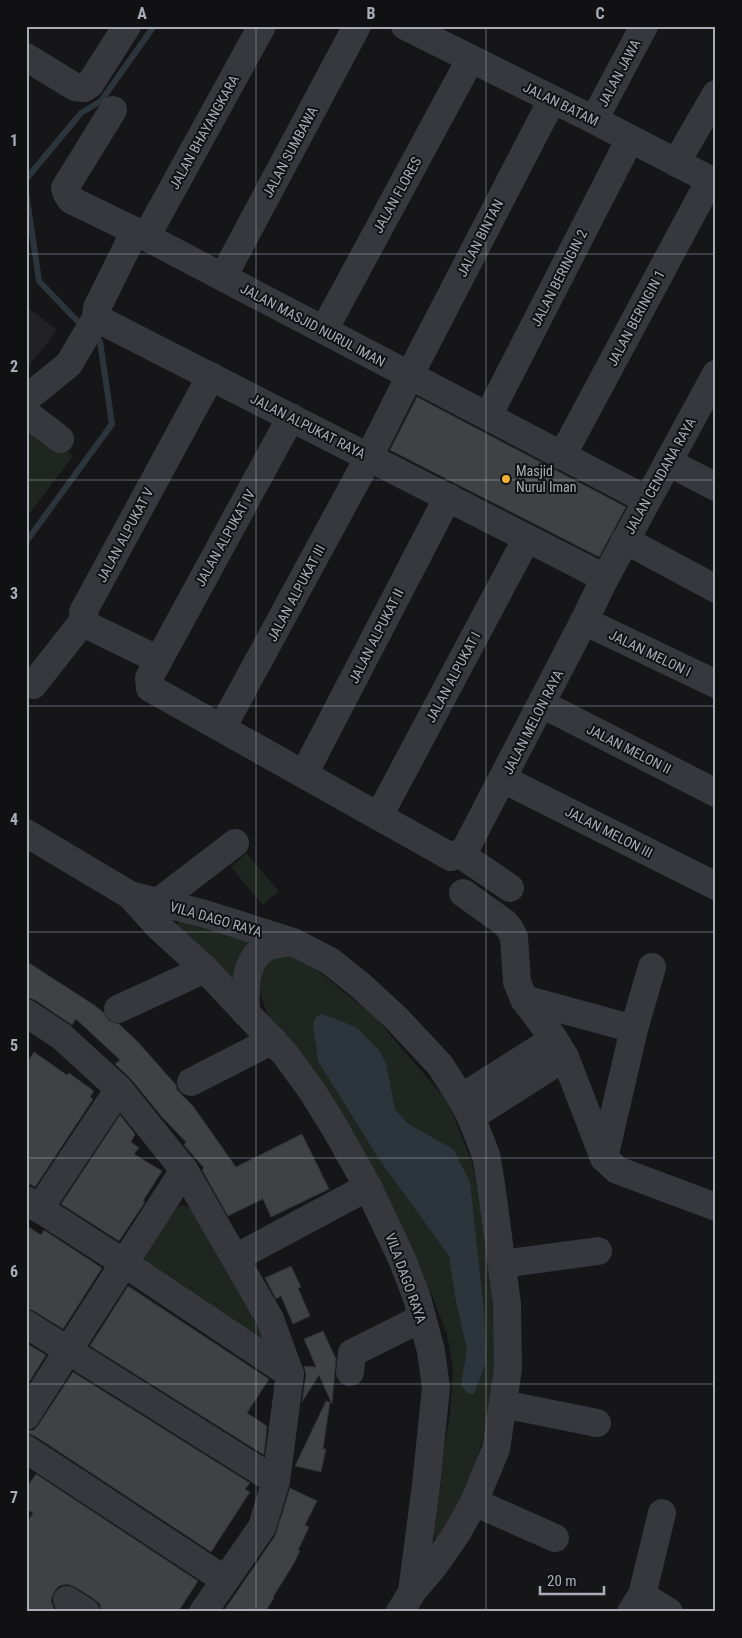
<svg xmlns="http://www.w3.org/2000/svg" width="742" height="1638" viewBox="0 0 742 1638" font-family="'Roboto Condensed',sans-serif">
	<rect width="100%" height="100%" fill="#161618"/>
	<path fill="#222225" d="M26,306L57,330L26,370Z"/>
	<g fill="#1e261f">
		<path d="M26,421L73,456L26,518Z"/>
		<path d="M246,853L279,891L263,905L231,867Z"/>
		<path d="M179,921L258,945L241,986L175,926Z"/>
		<path d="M286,954L314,968L375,1017L448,1102L472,1163L485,1218L498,1366L486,1426L471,1483L439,1540L434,1537L430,1529L450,1414L453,1367L447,1334L431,1293L339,1115L273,1031L259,990V975L271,960Z"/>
		<path d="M184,1205L198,1213L266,1329L263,1341L138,1268L175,1208Z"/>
	</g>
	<path fill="#2c353c" d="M322,1014L356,1027L378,1049L386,1063L395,1109L407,1123L453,1149L470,1182L484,1311L486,1363L474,1394L467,1393L461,1385L467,1350L456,1301L449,1256L379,1159L318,1061L313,1024L316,1017Z"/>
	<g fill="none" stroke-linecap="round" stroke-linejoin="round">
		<g stroke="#2c353c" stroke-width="6">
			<path d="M26,179L81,113L101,101L154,26"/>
			<path d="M26,192L39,281L83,327"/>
			<path d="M26,542L112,424L100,341L93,335"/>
		</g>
	</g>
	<g fill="#404145" stroke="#303034">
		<path d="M417,397L626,507L599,557L390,450Z"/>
		<path d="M26,961L94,1005L103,1012L109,1021L119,1024L138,1042L176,1085L177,1090L193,1106L236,1167L302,1134L329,1189L271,1217L263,1199L228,1216L202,1170L204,1168L184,1145L186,1142L162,1117L131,1079L115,1064L120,1060L76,1019L72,1025L35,1000L26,997Z"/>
		<path d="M34,1052L67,1075L69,1073L94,1091L90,1097L93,1099L35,1187L26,1182V1064Z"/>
		<path d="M120,1115L135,1134L131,1142L139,1148L134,1154L162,1171L143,1201L145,1202L119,1241L61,1204Z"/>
		<path d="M26,1225L41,1235L44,1230L102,1268L63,1329L34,1311L26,1308Z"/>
		<path d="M291,1266L301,1287L298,1288L310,1316L293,1324L281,1296L276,1299L265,1278Z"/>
		<path d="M128,1286L269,1379L247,1413L267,1426L264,1455L90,1346Z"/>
		<path d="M323,1331L336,1359L332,1404L319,1375L302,1402L306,1375L304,1366L316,1367L304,1339Z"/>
		<path d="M26,1343L46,1355L26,1387Z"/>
		<path d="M73,1372L250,1483L245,1489L250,1492L211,1552L35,1436L26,1433V1431L34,1430L39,1424Z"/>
		<path d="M326,1401L330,1402L323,1449H326L321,1472L295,1466Z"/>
		<path d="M36,1474L198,1581L178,1612H101L100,1604L94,1599L75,1587L67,1584L59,1586L54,1592L51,1600L53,1607L57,1612H26V1524L33,1513L26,1509V1488Z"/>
		<path d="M290,1488L317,1501L305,1525L309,1527L298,1550L300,1551L293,1565L273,1597L274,1598L265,1612H223L275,1536Z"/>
	</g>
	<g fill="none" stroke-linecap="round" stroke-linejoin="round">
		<g stroke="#37383d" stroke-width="28">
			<path d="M405,26L594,120L716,183"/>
			<path d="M26,57L75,87L84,88L90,84L127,26"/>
			<path d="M113,110L65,188L67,194L71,200L135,231L647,500"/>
			<path d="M594,120L644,26"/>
			<path d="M676,163L716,94"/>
			<path d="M135,231L97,308L96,318L605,578"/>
			<path d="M146,237L262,26"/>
			<path d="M223,277L357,26"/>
			<path d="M324,330L470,60"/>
			<path d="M26,399L69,364L96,318"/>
			<path d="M26,413L60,439"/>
			<path d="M488,416L630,139"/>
			<path d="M291,417L149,678L150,688L451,857L465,850L584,621L605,578L716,374"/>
			<path d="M562,456L710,180"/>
			<path d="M668,462L716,487"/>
			<path d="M625,540L716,589"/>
			<path d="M584,621L716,684"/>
			<path d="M159,660L91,627L84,620L83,612L211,376"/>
			<path d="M33,685L84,620"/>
			<path d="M542,704L716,793"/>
			<path d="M222,728L369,457L417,361L552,100"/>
			<path d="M304,774L448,497"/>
			<path d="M503,779L716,886"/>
			<path d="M379,816L527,538"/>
			<path d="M26,833L130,895L205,914L293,942L330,961L360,985L396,1018L440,1065L461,1098L471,1117L486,1155L491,1184L507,1304L508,1369L496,1449L474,1502L457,1533L434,1566L412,1592"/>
			<path d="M460,854L510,888"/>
			<path d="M463,893L505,923L510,929L514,937L517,982L524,999L554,1039L565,1057L604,1158L617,1170L716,1207"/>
			<path d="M130,895L160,928L205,969L285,1054L312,1091L335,1128L368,1187L402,1259L417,1298L431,1351L436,1388L426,1485L412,1592L400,1612"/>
			<path d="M158,902L235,843"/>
			<path d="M524,999L634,1029"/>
			<path d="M118,1009L205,969"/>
			<path d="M26,1013L61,1036L119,1089L184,1170L270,1319L290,1374L276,1481L262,1527L203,1612"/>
			<path d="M246,1013C245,989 243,958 269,946C276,944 285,943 293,942"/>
			<path d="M191,1082L273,1040"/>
			<path d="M461,1098L554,1039"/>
			<path d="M471,1117L565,1057"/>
			<path d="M604,1158L634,1029L652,967"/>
			<path d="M26,1200L124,1263L290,1374"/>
			<path d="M39,1209L119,1089"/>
			<path d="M235,1258L368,1187"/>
			<path d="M502,1264L598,1251"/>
			<path d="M26,1324L276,1481"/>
			<path d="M350,1372L352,1353L422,1318"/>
			<path d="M503,1404L597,1423"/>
			<path d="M26,1416L184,1170"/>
			<path d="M26,1449L225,1580"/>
			<path d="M474,1502L555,1538"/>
			<path d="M642,1595L669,1612"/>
			<path d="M67,1600L86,1612"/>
			<path d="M631,1612L642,1595L662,1513"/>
		</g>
	</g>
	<path fill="none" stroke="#a8adb8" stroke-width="1" stroke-opacity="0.55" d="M256,26V1612M486,26V1612M26,254H716M26,480H716M26,706H716M26,932H716M26,1158H716M26,1384H716"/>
	<circle fill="#f2b134" stroke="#111113" stroke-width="2" cx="506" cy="479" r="5"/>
	<g text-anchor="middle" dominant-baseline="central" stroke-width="4" stroke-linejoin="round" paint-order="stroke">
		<g font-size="14" fill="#a8adb8" stroke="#111113">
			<text transform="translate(619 73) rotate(-62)">JALAN JAWA</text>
			<text transform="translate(561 104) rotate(26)">JALAN BATAM</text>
			<text transform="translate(204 132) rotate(-61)">JALAN BHAYANGKARA</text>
			<text transform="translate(290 152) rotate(-62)">JALAN SUMBAWA</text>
			<text transform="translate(397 195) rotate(-61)">JALAN FLORES</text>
			<text transform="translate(480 238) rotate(-63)">JALAN BINTAN</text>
			<text transform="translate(559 278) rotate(-63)">JALAN BERINGIN 2</text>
			<text transform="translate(636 318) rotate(-62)">JALAN BERINGIN 1</text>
			<text transform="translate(313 325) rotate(28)">JALAN MASJID NURUL IMAN</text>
			<text transform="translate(308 426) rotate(27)">JALAN ALPUKAT RAYA</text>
			<text transform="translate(660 476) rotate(-61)">JALAN CENDANA RAYA</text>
			<text transform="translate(125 535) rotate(-62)">JALAN ALPUKAT V</text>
			<text transform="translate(225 538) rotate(-61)">JALAN ALPUKAT IV</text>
			<text transform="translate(296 593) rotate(-62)">JALAN ALPUKAT III</text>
			<text transform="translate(376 636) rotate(-63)">JALAN ALPUKAT II</text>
			<text transform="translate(650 653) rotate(26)">JALAN MELON I</text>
			<text transform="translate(453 677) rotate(-62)">JALAN ALPUKAT I</text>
			<text transform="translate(533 722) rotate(-63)">JALAN MELON RAYA</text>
			<text transform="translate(629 749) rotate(27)">JALAN MELON II</text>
			<text transform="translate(609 832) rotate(27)">JALAN MELON III</text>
			<text transform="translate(216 919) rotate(16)">VILA DAGO RAYA</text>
			<text transform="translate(406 1278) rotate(70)">VILA DAGO RAYA</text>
		</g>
		<g font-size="14" fill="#a8adb8" stroke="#111113" text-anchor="start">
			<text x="516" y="471">Masjid<tspan x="516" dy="16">Nurul Iman</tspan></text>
		</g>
	</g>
	<rect width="742" height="1638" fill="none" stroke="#111113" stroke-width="55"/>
	<path d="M540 1586v8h64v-8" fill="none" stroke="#a8adb8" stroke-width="2.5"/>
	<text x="547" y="1586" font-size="15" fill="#a8adb8" stroke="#111113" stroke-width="4" paint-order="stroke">20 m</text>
	<rect x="28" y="28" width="686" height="1582" fill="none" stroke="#a8adb8" stroke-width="2"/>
	<g font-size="16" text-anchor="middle" font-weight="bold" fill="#a8adb8">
		<text x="142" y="19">A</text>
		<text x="371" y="19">B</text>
		<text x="600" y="19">C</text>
		<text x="14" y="146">1</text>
		<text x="14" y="372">2</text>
		<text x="14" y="599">3</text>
		<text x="14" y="825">4</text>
		<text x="14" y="1051">5</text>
		<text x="14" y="1277">6</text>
		<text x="14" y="1503">7</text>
	</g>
</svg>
